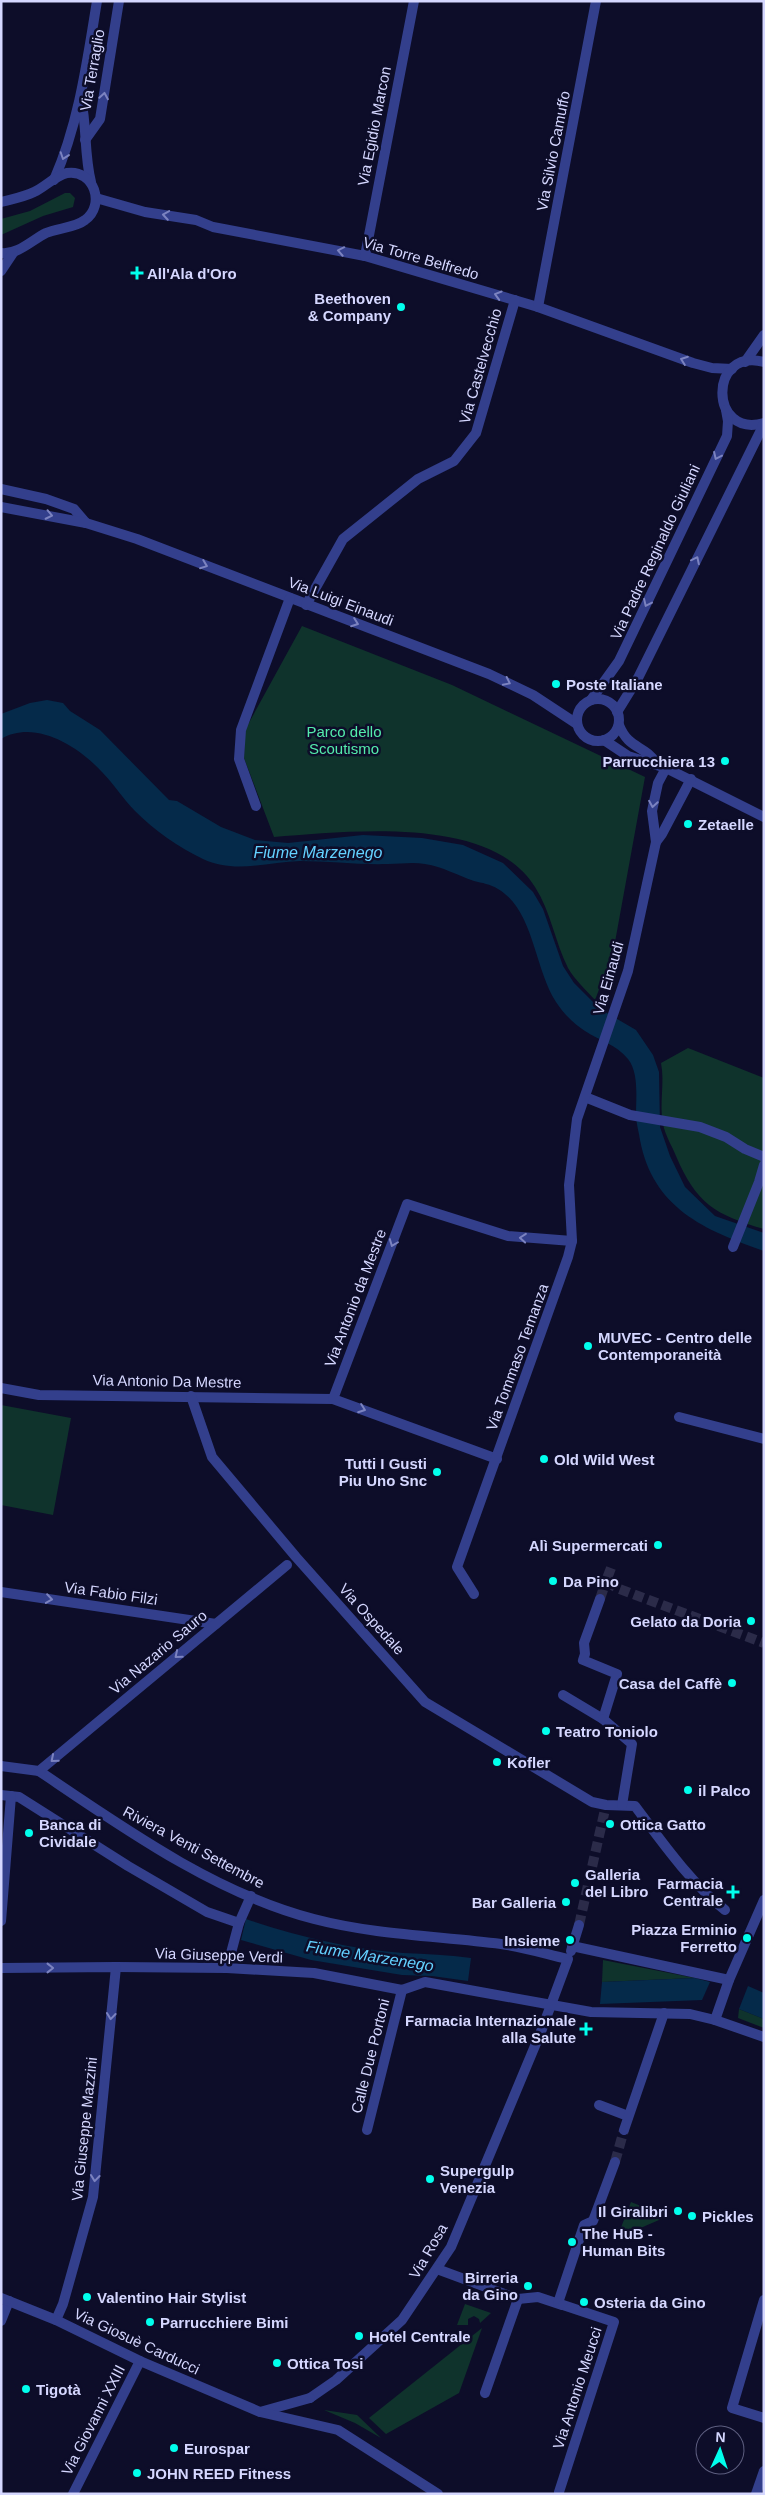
<svg xmlns="http://www.w3.org/2000/svg" width="765" height="2495" viewBox="0 0 765 2495" font-family="Helvetica,sans-serif">
	<rect width="100%" height="100%" fill="#0d0d29"/>
	<g fill="#0f332c">
		<path d="M65,193H70L75,198L73,207L43,216L1,235V219L30,211Z"/>
		<path d="M302,626L452,685L645,777L613,953L595,1000C586,990 575,980 568,968C555,942 551,912 535,887C490,814 347,832 274,837L244,758L245,730Z"/>
		<path d="M688,1048L764,1078V1229C715,1215 696,1203 676,1156C672,1146 665,1135 663,1124C659,1103 665,1083 661,1063Z"/>
		<path d="M1,1405L71,1418L53,1515L1,1505Z"/>
		<path d="M603,1960L695,1978L602,1982Z"/>
		<path d="M739,2009L764,2019V2028L738,2018Z"/>
		<path d="M631,2202L663,2215L659,2220L629,2233L620,2230Z"/>
		<path d="M465,2304L491,2313L480,2323L479,2319L474,2316L468,2319V2325H457Z"/>
		<path d="M482,2328L459,2393L386,2434L369,2418Z"/>
		<path d="M324,2410L357,2415L381,2438L355,2423Z"/>
	</g>
	<g fill="#052a4a">
		<path d="M47,700L63,703L70,711L100,730L169,800L177,801L221,827L255,840L288,843L363,835L422,838L463,845L503,863L533,892L543,909L563,966L574,983L600,1009L636,1030L653,1055L659,1072L660,1127L670,1156L685,1187L715,1216L764,1233V1251C704,1230 653,1208 640,1140C639,1132 636,1123 636,1114C636,1098 639,1073 628,1059C616,1044 600,1041 585,1031C574,1024 563,1013 556,1002C534,968 534,910 498,889C490,884 482,883 474,881C457,875 443,867 425,864C412,862 401,864 388,864C359,865 329,861 300,861C268,862 234,874 203,859C178,847 155,831 135,811C123,799 114,784 102,772C78,746 35,719 1,739V714L30,703Z"/>
		<path d="M246,1919C296,1936 350,1949 403,1953C426,1954 448,1955 471,1958L468,1981L432,1976L402,1975L311,1960L241,1940Z"/>
		<path d="M695,1978L710,1982L702,2000L600,2004L602,1982Z"/>
		<path d="M748,1986L764,1993V2019L739,2009Z"/>
	</g>
	<g fill="none" stroke-linecap="round" stroke-linejoin="round">
		<g stroke="#2b2b49" stroke-width="10" stroke-dasharray="10 5" stroke-linecap="butt">
			<path d="M611,1568L606,1581L617,1588L764,1643"/>
			<path d="M600,1599L606,1581"/>
			<path d="M579,1925L606,1805"/>
			<path d="M615,2162L624,2130"/>
		</g>
		<g stroke="#333f8c" stroke-width="10">
			<path d="M585,1097L630,1115L700,1127L726,1137L745,1149L764,1157"/>
			<path d="M733,1247L759,1182L764,1165"/>
			<path d="M1,1388L39,1395L333,1399"/>
			<path d="M191,1396L212,1457L296,1557L425,1702L592,1802L606,1805L635,1806C662,1842 690,1882 725,1910"/>
			<path d="M679,1417L764,1439"/>
			<path d="M563,1695L603,1719L617,1674L583,1660L585,1654L584,1643L600,1599"/>
			<path d="M603,1719L632,1744L622,1805"/>
			<path d="M39,1771C122,1827 216,1894 314,1919C375,1935 439,1936 501,1944C524,1947 546,1954 568,1959L542,2029L451,2247L402,2320L336,2380L310,2398"/>
			<path d="M1,1795L19,1797L128,1866L207,1912L239,1923L227,1968"/>
			<path d="M1,1921L11,1796"/>
			<path d="M239,1923L251,1896"/>
			<path d="M572,1946L729,1980"/>
			<path d="M571,1951L579,1925"/>
			<path d="M116,1967L227,1968L314,1973L402,1990L425,1982L591,2012L690,2014L715,2020L764,2037"/>
			<path d="M715,2020L729,1980L764,1900"/>
			<path d="M599,2105L628,2116"/>
			<path d="M367,2130L402,1990"/>
			<path d="M624,2130L664,2013"/>
			<path d="M437,2269L518,2299L538,2297L562,2305"/>
			<path d="M764,2300L732,2408L764,2418"/>
			<path d="M558,2303L584,2225L593,2221L615,2162"/>
			<path d="M1,2321L9,2301"/>
			<path d="M485,2393L518,2299"/>
		</g>
		<g stroke="#333f8c" stroke-width="10">
			<path d="M85,140L100,119L119,1"/>
			<path d="M96,198L145,212L196,220L213,227L365,256L538,307L693,363L712,368L732,369"/>
			<path d="M365,256L414,1"/>
			<path d="M538,307L596,1"/>
			<path d="M745,362L764,335"/>
			<path d="M764,362C708,347 709,439 764,423"/>
			<path d="M1,489L46,499L74,509L86,523"/>
			<path d="M1,507L86,523L137,539L489,674L533,695L577,724"/>
			<path d="M306,605L343,539L418,479L454,461L476,433L515,300"/>
			<circle cx="598" cy="720" r="21"/>
			<path d="M591,700L619,661L727,436L728,421L726,410"/>
			<path d="M617,712L638,678L764,424"/>
			<path d="M619,725C629,750 644,744 657,764"/>
			<path d="M604,740L628,756L666,768L764,817"/>
			<path d="M256,806L239,759L241,730L290,598"/>
			<path d="M656,842L662,834L691,779"/>
			<path d="M497,1459L333,1399L407,1204L508,1236L572,1241"/>
			<path d="M1,1592L216,1624"/>
			<path d="M474,1594L457,1567L568,1257L572,1241L569,1185L577,1119L628,971L656,842L652,811L658,783L666,768"/>
			<path d="M1,1766L39,1771L287,1565"/>
			<path d="M1,1968L116,1967L93,2197L63,2304L56,2320"/>
			<path d="M260,2412L310,2398"/>
			<path d="M559,2492L614,2322L563,2305"/>
			<path d="M73,2494L140,2361"/>
			<path d="M756,2494L764,2471"/>
		</g>
		<g stroke="#333f8c" stroke-width="10">
			<path d="M81,99C87,126 84,154 91,182"/>
			<path d="M54,180C79,123 87,62 97,1"/>
			<path d="M1,202C12,199 24,197 34,192C45,187 56,175 67,173C94,169 106,205 85,220C75,228 57,228 46,233C32,240 18,255 1,253"/>
			<path d="M1,271L13,253"/>
			<path d="M1,2298L56,2320L140,2361L260,2412L338,2430L438,2494"/>
		</g>
	</g>
	<defs><path id="oneway-chevron" d="M-2-3.5L2.5 0L-2 3.5" fill="none" stroke-width="1.6" stroke-linecap="round" stroke-linejoin="round" transform="scale(1.25)"/></defs>
	<g stroke="#7c83c0">
		<use href="#oneway-chevron" transform="translate(104 96) rotate(-81)"/>
		<use href="#oneway-chevron" transform="translate(64 156) rotate(109)"/>
		<use href="#oneway-chevron" transform="translate(166 215) rotate(-171)"/>
		<use href="#oneway-chevron" transform="translate(341 251) rotate(-169)"/>
		<use href="#oneway-chevron" transform="translate(498 295) rotate(-164)"/>
		<use href="#oneway-chevron" transform="translate(684 360) rotate(-160)"/>
		<use href="#oneway-chevron" transform="translate(717 456) rotate(115)"/>
		<use href="#oneway-chevron" transform="translate(49 515) rotate(12)"/>
		<use href="#oneway-chevron" transform="translate(696 560) rotate(-64)"/>
		<use href="#oneway-chevron" transform="translate(204 565) rotate(21)"/>
		<use href="#oneway-chevron" transform="translate(647 603) rotate(115)"/>
		<use href="#oneway-chevron" transform="translate(355 623) rotate(20)"/>
		<use href="#oneway-chevron" transform="translate(507 682) rotate(26)"/>
		<use href="#oneway-chevron" transform="translate(653 804) rotate(99)"/>
		<use href="#oneway-chevron" transform="translate(523 1238) rotate(-175)"/>
		<use href="#oneway-chevron" transform="translate(393 1243) rotate(111)"/>
		<use href="#oneway-chevron" transform="translate(362 1409) rotate(20)"/>
		<use href="#oneway-chevron" transform="translate(49 1599) rotate(8)"/>
		<use href="#oneway-chevron" transform="translate(178 1655) rotate(140)"/>
		<use href="#oneway-chevron" transform="translate(54 1759) rotate(140)"/>
		<use href="#oneway-chevron" transform="translate(50 1968)"/>
		<use href="#oneway-chevron" transform="translate(111 2016) rotate(96)"/>
		<use href="#oneway-chevron" transform="translate(95 2178) rotate(96)"/>
	</g>
	<g fill="#01ffed" stroke="#0d0d29" stroke-width="2">
		<path d="M134.5 265.5h5v5h5v5h-5v5h-5v-5h-5v-5h5z"/>
		<circle cx="401" cy="307" r="5"/>
		<circle cx="556" cy="684" r="5"/>
		<circle cx="725" cy="761" r="5"/>
		<circle cx="688" cy="824" r="5"/>
		<circle cx="588" cy="1346" r="5"/>
		<circle cx="544" cy="1459" r="5"/>
		<circle cx="437" cy="1472" r="5"/>
		<circle cx="658" cy="1545" r="5"/>
		<circle cx="553" cy="1581" r="5"/>
		<circle cx="751" cy="1621" r="5"/>
		<circle cx="732" cy="1683" r="5"/>
		<circle cx="546" cy="1731" r="5"/>
		<circle cx="497" cy="1762" r="5"/>
		<circle cx="688" cy="1790" r="5"/>
		<circle cx="610" cy="1824" r="5"/>
		<circle cx="29" cy="1833" r="5"/>
		<circle cx="575" cy="1883" r="5"/>
		<path d="M730.5 1884.5h5v5h5v5h-5v5h-5v-5h-5v-5h5z"/>
		<circle cx="566" cy="1902" r="5"/>
		<circle cx="747" cy="1938" r="5"/>
		<circle cx="570" cy="1940" r="5"/>
		<path d="M583.5 2021.5h5v5h5v5h-5v5h-5v-5h-5v-5h5z"/>
		<circle cx="430" cy="2179" r="5"/>
		<circle cx="678" cy="2211" r="5"/>
		<circle cx="692" cy="2216" r="5"/>
		<circle cx="572" cy="2242" r="5"/>
		<circle cx="528" cy="2286" r="5"/>
		<circle cx="87" cy="2297" r="5"/>
		<circle cx="584" cy="2302" r="5"/>
		<circle cx="150" cy="2322" r="5"/>
		<circle cx="359" cy="2336" r="5"/>
		<circle cx="277" cy="2363" r="5"/>
		<circle cx="26" cy="2389" r="5"/>
		<circle cx="174" cy="2448" r="5"/>
		<circle cx="137" cy="2473" r="5"/>
	</g>
	<g text-anchor="middle" dominant-baseline="central" stroke-width="5" stroke-linejoin="round" paint-order="stroke">
		<g font-size="15" fill="#d5d7ff" stroke="#0d0d29">
			<text transform="translate(92 70) rotate(-80)">Via Terraglio</text>
			<text transform="translate(374 126) rotate(-79)">Via Egidio Marcon</text>
			<text transform="translate(553 151) rotate(-79)">Via Silvio Camuffo</text>
			<text transform="translate(421 258) rotate(16)">Via Torre Belfredo</text>
			<text transform="translate(480 366) rotate(-74)">Via Castelvecchio</text>
			<text transform="translate(655 552) rotate(-65)">Via Padre Reginaldo Giuliani</text>
			<text transform="translate(341 601) rotate(21)">Via Luigi Einaudi</text>
			<text transform="translate(608 978) rotate(-74)">Via Einaudi</text>
			<text transform="translate(355 1298) rotate(-69)">Via Antonio da Mestre</text>
			<text transform="translate(517 1357) rotate(-70)">Via Tommaso Temanza</text>
			<text transform="translate(167 1381) rotate(1)">Via Antonio Da Mestre</text>
			<text transform="translate(111 1593) rotate(8)">Via Fabio Filzi</text>
			<text transform="translate(372 1619) rotate(48)">Via Ospedale</text>
			<text transform="translate(158 1652) rotate(-40)">Via Nazario Sauro</text>
			<text transform="translate(194 1847) rotate(28)">Riviera Venti Settembre</text>
			<text transform="translate(219 1955) rotate(2)">Via Giuseppe Verdi</text>
			<text transform="translate(370 2056) rotate(-76)">Calle Due Portoni</text>
			<text transform="translate(84 2129) rotate(-84)">Via Giuseppe Mazzini</text>
			<text transform="translate(428 2251) rotate(-60)">Via Rosa</text>
			<text transform="translate(137 2341) rotate(25)">Via Giosuè Carducci</text>
			<text transform="translate(577 2388) rotate(-72)">Via Antonio Meucci</text>
			<text transform="translate(93 2420) rotate(-63)">Via Giovanni XXIII</text>
		</g>
		<g font-size="15" font-weight="bold" fill="#d5d7ff" stroke="#0d0d29" text-anchor="start">
			<text x="147" y="273">All'Ala d'Oro</text>
			<text x="391" y="298" text-anchor="end">Beethoven<tspan x="391" dy="17">&amp; Company</tspan></text>
			<text x="566" y="684">Poste Italiane</text>
			<text x="715" y="761" text-anchor="end">Parrucchiera 13</text>
			<text x="698" y="824">Zetaelle</text>
			<text x="598" y="1337">MUVEC - Centro delle<tspan x="598" dy="17">Contemporaneità</tspan></text>
			<text x="554" y="1459">Old Wild West</text>
			<text x="427" y="1463" text-anchor="end">Tutti I Gusti<tspan x="427" dy="17">Piu Uno Snc</tspan></text>
			<text x="648" y="1545" text-anchor="end">Alì Supermercati</text>
			<text x="563" y="1581">Da Pino</text>
			<text x="741" y="1621" text-anchor="end">Gelato da Doria</text>
			<text x="722" y="1683" text-anchor="end">Casa del Caffè</text>
			<text x="556" y="1731">Teatro Toniolo</text>
			<text x="507" y="1762">Kofler</text>
			<text x="698" y="1790">il Palco</text>
			<text x="39" y="1824">Banca di<tspan x="39" dy="17">Cividale</tspan></text>
			<text x="620" y="1824">Ottica Gatto</text>
			<text x="585" y="1874">Galleria<tspan x="585" dy="17">del Libro</tspan></text>
			<text x="723" y="1883" text-anchor="end">Farmacia<tspan x="723" dy="17">Centrale</tspan></text>
			<text x="556" y="1902" text-anchor="end">Bar Galleria</text>
			<text x="737" y="1929" text-anchor="end">Piazza Erminio<tspan x="737" dy="17">Ferretto</tspan></text>
			<text x="560" y="1940" text-anchor="end">Insieme</text>
			<text x="576" y="2020" text-anchor="end">Farmacia Internazionale<tspan x="576" dy="17">alla Salute</tspan></text>
			<text x="440" y="2170">Supergulp<tspan x="440" dy="17">Venezia</tspan></text>
			<text x="668" y="2211" text-anchor="end">Il Giralibri</text>
			<text x="702" y="2216">Pickles</text>
			<text x="582" y="2233">The HuB -<tspan x="582" dy="17">Human Bits</tspan></text>
			<text x="518" y="2277" text-anchor="end">Birreria<tspan x="518" dy="17">da Gino</tspan></text>
			<text x="97" y="2297">Valentino Hair Stylist</text>
			<text x="594" y="2302">Osteria da Gino</text>
			<text x="160" y="2322">Parrucchiere Bimi</text>
			<text x="369" y="2336">Hotel Centrale</text>
			<text x="287" y="2363">Ottica Tosi</text>
			<text x="36" y="2389">Tigotà</text>
			<text x="184" y="2448">Eurospar</text>
			<text x="147" y="2473">JOHN REED Fitness</text>
		</g>
		<g font-size="15" fill="#54ecac" stroke="#0d0d29">
			<text x="344" y="731">Parco dello<tspan x="344" dy="17">Scoutismo</tspan></text>
		</g>
		<g font-size="16" font-style="italic" fill="#63d1ff" stroke="#0d0d29">
			<text x="318" y="852">Fiume Marzenego</text>
			<text transform="translate(370 1956) rotate(9)">Fiume Marzenego</text>
		</g>
	</g>
	<rect width="765" height="2495" fill="none" stroke="#d5d7ff" stroke-width="5"/>
	<g transform="translate(720 2450) rotate(3)"><circle r="24" fill="#0d0d29" stroke="#5d5e7f"/>
	<path d="M0-4L9 19L0 12L-9 19Z" fill="#01ffed"/>
	<text y="-8" font-size="14" font-weight="bold" text-anchor="middle" fill="#d5d7ff">N</text>
	</g>
</svg>
